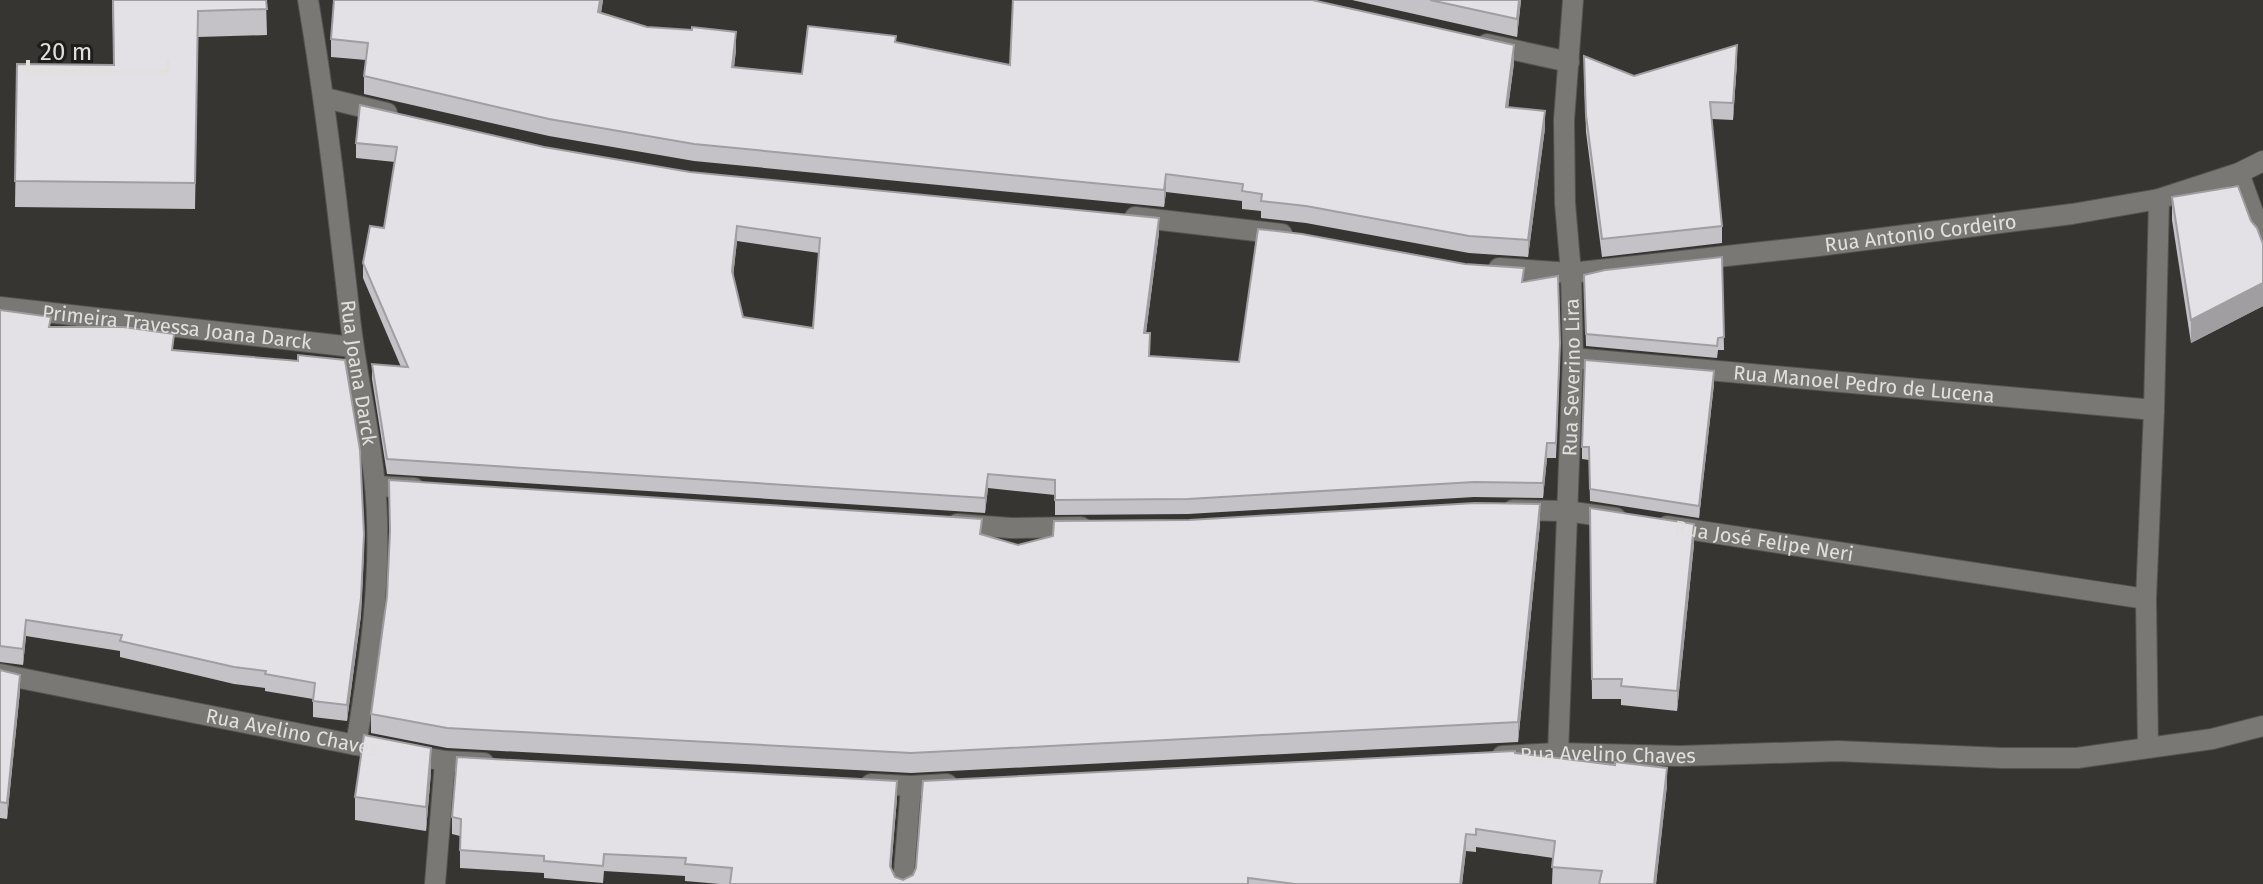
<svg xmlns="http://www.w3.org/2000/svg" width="2263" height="884" viewBox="0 0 2263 884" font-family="'Fira Sans',sans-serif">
	<rect width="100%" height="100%" fill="#373532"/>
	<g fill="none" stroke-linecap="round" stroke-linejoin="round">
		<defs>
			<g id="street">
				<path id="s1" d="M308,0C326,106 338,212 350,318C356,374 370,430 375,486C383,573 370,659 356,745"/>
				<path d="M1487,44L1569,62"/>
				<path d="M325,98L387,113"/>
				<path d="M2239,173L2263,240"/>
				<path d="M1135,217L1282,234"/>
				<path id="s2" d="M1499,268L1571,273L1818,246L2072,214L2159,199L2239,173L2263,161"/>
				<path id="s3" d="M0,307L353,347"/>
				<path id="s4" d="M1573,358L2154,410"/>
				<path d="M375,486L414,488"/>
				<path d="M1513,510L1566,511L1616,518"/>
				<path d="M957,524L1011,528L1081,527"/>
				<path id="s5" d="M1667,526L2146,599"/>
				<path id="s6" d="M0,674L356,745L445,761L484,763"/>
				<path d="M2148,748L2146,599L2154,410L2159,199"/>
				<path id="s7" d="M1558,753L1573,358L1571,273L1565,203L1564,120L1573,0"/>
				<path id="s8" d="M1502,756L1558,753L1680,756L1838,751L2002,758H2077L2212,739L2263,726"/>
				<path d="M871,784L911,786L947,784"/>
				<path d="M435,884L445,761"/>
				<path d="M903,884L911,786"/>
			</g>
		</defs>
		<use href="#street" stroke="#555451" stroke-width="22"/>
		<use href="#street" stroke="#7a7874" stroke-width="20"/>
	</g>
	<g fill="#c4c2c6" fill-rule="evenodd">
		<path d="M112,0H266L267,35L198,37L195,209L15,207L17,64L114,65Z"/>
		<path d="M334,0H603L601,13L647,27L736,50L734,67L802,74L896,42L1010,65L1514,63L1508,107L1545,128L1528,257L1469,253L1306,223L1261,218V211L1242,209V201L1166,192L1164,207L694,161L549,136L364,94V76L366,60L331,57V39Z"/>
		<path d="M1352,0H1521L1517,37Z"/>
		<path d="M1737,62L1733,120L1712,119L1722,226V243L1602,257L1586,132L1584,74L1634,76Z"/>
		<path d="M356,143L544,147L690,172L1159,233L1146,333L1150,356L1239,362L1524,281L1560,358L1556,458H1547L1543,498L1474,497L1188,514L1055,515V495L988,488L985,513L387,474L372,379V364L401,367L363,278V263L384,228L395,162L356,158ZM737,241L819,253L813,328L743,317L733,276Z"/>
		<path d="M2172,197L2251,221L2263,244V306L2191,343L2172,220Z"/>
		<path d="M1722,257L1724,350H1718L1717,358L1586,346L1584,275Z"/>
		<path d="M0,310L51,327L174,350L364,551L361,615L347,721L313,717V699L265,691V688L234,684L120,657V651L26,636L23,665L0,662Z"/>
		<path d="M1714,384L1699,518L1590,501L1589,460L1582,459V447Z"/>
		<path d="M1590,508L1694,544L1677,711L1621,705V699H1592Z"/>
		<path d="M1540,524L1518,742L911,773L447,748L371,733V714L387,597L390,538L982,535L1018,545Z"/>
		<path d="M0,670L20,691L7,819L0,818Z"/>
		<path d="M1515,753L1667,785L1656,884H1552L1553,858L1476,847V852L1466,851L1462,884H720L685,881V876L604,871L603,883L544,878V873L460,868V836L452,834V817L897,798L891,869L895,877L903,880Z"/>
		<path d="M431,772L426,831L355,820V797Z"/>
	</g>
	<g fill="#a09ea1">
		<path d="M600,0H603L598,30V12Z"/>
		<path d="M1519,0H1521L1517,37V19Z"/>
		<path d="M736,32V50L732,84V67Z"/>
		<path d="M1514,45V63L1506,124V107Z"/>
		<path d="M1737,45V62L1733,120V103Z"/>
		<path d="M1545,111V128L1528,257V240Z"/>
		<path d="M1166,174V192L1164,207V190Z"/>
		<path d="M1159,218V233L1144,348V333Z"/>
		<path d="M737,226V241L732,286V271Z"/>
		<path d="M2263,283V306L2191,343V320Z"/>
		<path d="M1714,371V384L1699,518V506Z"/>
		<path d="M1547,443V458L1543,498V483Z"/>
		<path d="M988,474V488L985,513V498Z"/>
		<path d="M1540,504V524L1518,742V722Z"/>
		<path d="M1694,524V544L1677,711V691Z"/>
		<path d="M364,534L361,615L347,721V705Z"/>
		<path d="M26,620V636L23,665V649Z"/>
		<path d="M20,675V691L7,819V803Z"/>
		<path d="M431,748V772L426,831V807Z"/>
		<path d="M1667,768V785L1656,884H1654Z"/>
		<path d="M897,781V798L890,884V866Z"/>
		<path d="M1466,834V851L1462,884H1460Z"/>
	</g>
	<g fill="#e4e1e6" stroke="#a09ea1" stroke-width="2" fill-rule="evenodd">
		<path d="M113,0H266L267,9L198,11L195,183L15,181L17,64L114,65Z"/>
		<path d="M334,0H600L598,12L647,27L692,30V27L736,32L732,67L802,74L808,26L896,36L895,42L1010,65L1013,0H1312L1514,45L1506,107L1545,111L1528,240L1469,236L1306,206L1261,201L1262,194L1242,191L1243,184L1166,174L1164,190L694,144L549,119L364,76L368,43L331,39Z"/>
		<path d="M1430,0H1519L1517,19Z"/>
		<path d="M1737,45L1733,103L1710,102L1722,226L1602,239L1586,115L1584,56L1634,76Z"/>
		<path d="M360,105L544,147L690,172L1159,218L1144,333H1150L1149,356L1239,362L1258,229L1302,234L1465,264L1524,268L1522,282L1558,276L1560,343L1556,443H1547L1543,483L1474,482L1188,499L1055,500V480L988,474L985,498L387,459L372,364L408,367L363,263L370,226L384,228L397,147L356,143ZM737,226L820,238L813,328L743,317L732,271Z"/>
		<path d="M2238,186L2251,221L2257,228L2263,244V283L2191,320L2172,197Z"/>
		<path d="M1722,257L1724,337L1718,338L1717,346L1586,334L1584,275L1605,270Z"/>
		<path d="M0,310L51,317L49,327H123L174,334L172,350L298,361V355L345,360L360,450L364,534L361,598L347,705L313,701L315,683L265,674L266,671L234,667L120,641L122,635L26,620L23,649L0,646Z"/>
		<path d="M1585,360L1714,371L1699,506L1590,489L1589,447H1582Z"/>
		<path d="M389,480L982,519L980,534L1018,545L1053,536L1054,521L1189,520L1475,503L1540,504L1518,722L911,753L447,728L371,714L387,597L390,531Z"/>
		<path d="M1590,508L1694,524L1677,691L1621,686L1622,679H1592Z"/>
		<path d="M0,670L20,675L7,803L0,802Z"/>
		<path d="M364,735L431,748L426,807L355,797Z"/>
		<path d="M1515,751V753L1615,765V762L1667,768L1654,884H1599L1602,871L1552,867L1555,841L1476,829V835L1466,834L1460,884H1295L1248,878V884H730L732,868L685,864L686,858L604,854L603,866L544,861V856L460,850L461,819L452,817L457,757L897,781L890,866L895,877L903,880L913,875L916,868L923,781Z"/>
	</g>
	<g text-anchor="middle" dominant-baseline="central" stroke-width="8" stroke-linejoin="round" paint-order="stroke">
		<g font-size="20" fill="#e1e0dd" stroke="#1e1d1b">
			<text stroke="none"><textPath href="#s2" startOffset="424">Rua Antonio Cordeiro</textPath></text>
			<text stroke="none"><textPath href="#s3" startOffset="178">Primeira Travessa Joana Darck</textPath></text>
			<text stroke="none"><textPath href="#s1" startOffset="376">Rua Joana Darck</textPath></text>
			<text stroke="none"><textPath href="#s7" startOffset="376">Rua Severino Lira</textPath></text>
			<text stroke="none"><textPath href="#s4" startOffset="292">Rua Manoel Pedro de Lucena</textPath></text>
			<text stroke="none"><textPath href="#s5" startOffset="98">Rua José Felipe Neri</textPath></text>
			<text stroke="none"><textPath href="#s6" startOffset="298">Rua Avelino Chaves</textPath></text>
			<text stroke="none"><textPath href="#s8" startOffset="106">Rua Avelino Chaves</textPath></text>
		</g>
	</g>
	<path d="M28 60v12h140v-12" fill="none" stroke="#e1e0dd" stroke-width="4"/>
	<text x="40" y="60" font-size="24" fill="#e1e0dd" stroke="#1e1d1b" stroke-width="6" paint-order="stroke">20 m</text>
</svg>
